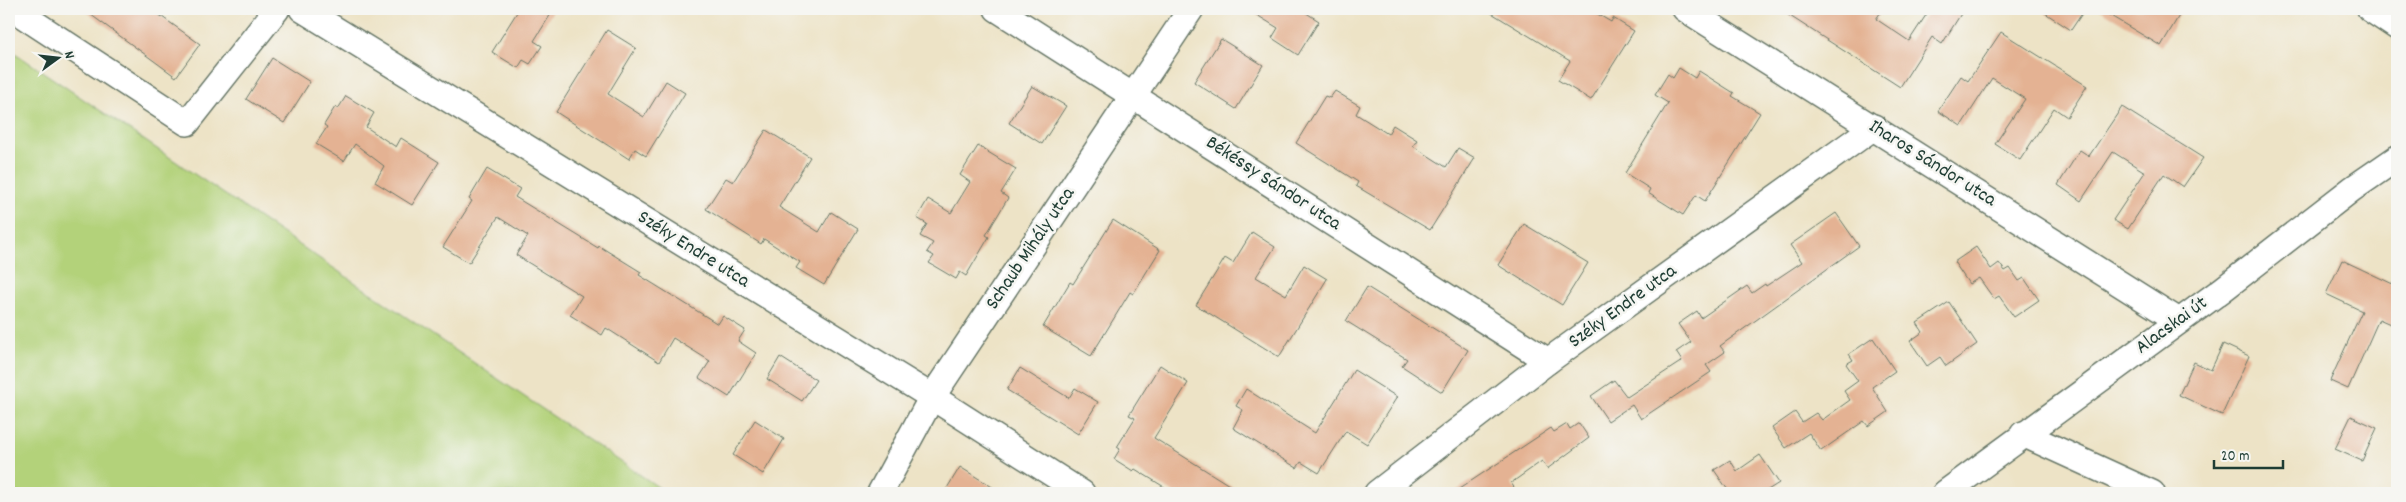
<svg xmlns="http://www.w3.org/2000/svg" width="2406" height="502" viewBox="0 0 2406 502" font-family="Dekko,sans-serif">
	<rect width="100%" height="100%" fill="#f6f6f2"/>
	<filter id="ink" filterUnits="userSpaceOnUse"><feTurbulence type="fractalNoise" baseFrequency=".02" numOctaves="2"/><feDisplacementMap in="SourceGraphic" scale="10" xChannelSelector="R" yChannelSelector="G"/><feConvolveMatrix kernelMatrix="1 2 1 2 8 2 1 2 1" color-interpolation-filters="sRGB"/></filter>
	<filter id="wash" filterUnits="userSpaceOnUse"><feTurbulence type="fractalNoise" baseFrequency=".0096" numOctaves="4" result="noise"/><feDisplacementMap in="SourceGraphic" scale="20" xChannelSelector="R" yChannelSelector="G"/><feGaussianBlur stdDeviation="1.12" result="paint"/><feColorMatrix in="noise" values="0 0 0 0 0 0 0 0 0 0 0 0 0 0 0 0 0 1.4 0 .05"/><feComposite in="paint" operator="in"/></filter>
	<g filter="url(#wash)">
		<rect width="100%" height="100%" fill="#ede3c6"/>
		<path fill="#b3d27a" stroke="#698857" d="M9,49L667,493H9Z"/>
		<g id="blocks">
			<g fill="#e4b293">
				<path d="M83,9H151L200,44L176,77Z"/>
				<path d="M519,9H554L534,41L542,46L530,64L523,60L518,68L492,52Z"/>
				<path d="M1247,9H1300L1319,21L1298,55L1272,38L1278,28Z"/>
				<path d="M1485,9H1589L1611,22L1613,18L1634,31L1591,100L1558,80L1570,61Z"/>
				<path d="M1779,9H1883L1876,19L1909,41L1930,9H1964L1942,44L1932,37L1900,87Z"/>
				<path d="M2039,9H2085L2071,30Z"/>
				<path d="M2099,9H2183L2161,46Z"/>
				<path d="M607,30L636,48L608,94L644,117L666,81L685,93L646,156L635,149L629,159L556,112Z"/>
				<path d="M2001,32L2087,86L2067,117L2054,108L2020,160L1995,144L2025,99L1992,78L1961,126L1938,111L1961,76L1968,81Z"/>
				<path d="M1221,39L1263,65L1236,109L1194,82Z"/>
				<path d="M272,58L310,82L284,123L246,99Z"/>
				<path d="M1679,68L1695,78L1699,71L1734,93L1732,96L1760,113L1705,201L1696,195L1683,215L1648,193L1650,189L1625,173L1668,103L1655,95L1668,74L1673,78Z"/>
				<path d="M1032,86L1066,106L1042,144L1009,123Z"/>
				<path d="M1335,91L1360,106L1356,114L1388,134L1393,125L1417,140L1413,146L1446,167L1458,148L1475,158L1430,230L1356,186L1358,182L1296,143L1325,96L1330,98Z"/>
				<path d="M346,96L374,113L366,127L396,147L401,138L439,162L412,205L375,182L384,166L355,144L344,161L316,144L327,127L324,125L335,107L338,109Z"/>
				<path d="M2122,107L2203,158L2183,187L2164,174L2128,229L2113,220L2145,172L2113,152L2081,201L2058,185L2080,150L2089,156Z"/>
				<path d="M766,130L810,157L779,207L819,232L831,212L858,229L824,285L796,268L800,262L764,239L761,244L706,209L726,178L733,182Z"/>
				<path d="M978,146L1016,169L1001,193L1008,198L986,235L989,237L966,276L960,272L956,279L929,263L934,256L927,252L933,243L920,236L927,224L917,218L928,199L951,213L970,182L960,175Z"/>
				<path d="M487,169L520,189L515,197L598,248L599,246L641,272L639,275L718,324L723,316L745,330L738,341L756,353L729,397L699,378L710,361L673,338L659,362L606,328L602,335L570,315L582,296L516,255L528,236L498,217L469,263L443,247L472,201L469,199Z"/>
				<path d="M1836,213L1859,246L1720,346L1725,352L1706,365L1711,372L1641,419L1632,405L1608,421L1591,396L1614,380L1627,397L1682,361L1676,352L1691,342L1678,324L1697,311L1701,318L1747,286L1752,293L1765,284L1766,286L1802,262L1790,245Z"/>
				<path d="M1113,220L1160,250L1133,294L1130,292L1091,356L1043,327L1070,282L1073,284Z"/>
				<path d="M1524,224L1588,263L1562,305L1498,265Z"/>
				<path d="M1252,232L1275,247L1256,277L1286,295L1304,265L1327,279L1279,357L1196,305L1225,258L1233,263Z"/>
				<path d="M1976,247L1991,269L1999,263L2005,271L2010,268L2019,281L2024,278L2039,300L2014,317L1999,296L1994,299L1979,278L1969,284L1954,262Z"/>
				<path d="M2342,260L2397,286V327L2379,319L2348,389L2330,381L2362,311L2326,294Z"/>
				<path d="M1367,287L1468,350L1442,392L1402,366L1407,359L1346,321Z"/>
				<path d="M1949,302L1977,344L1946,366L1940,357L1927,366L1910,341L1923,332L1917,323Z"/>
				<path d="M1873,338L1895,371L1872,387L1888,412L1868,426L1864,421L1821,451L1809,433L1786,448L1772,428L1795,412L1802,422L1816,413L1822,420L1850,400L1844,391L1858,381L1846,364L1853,360L1849,354Z"/>
				<path d="M2223,344L2249,356L2222,415L2179,395L2194,362L2211,370Z"/>
				<path d="M780,357L816,380L802,401L767,379Z"/>
				<path d="M1160,365L1188,383L1154,438L1242,493H1174L1135,469L1133,471L1114,459L1120,449L1117,447L1135,418L1129,415Z"/>
				<path d="M1020,368L1069,398L1075,388L1098,402L1078,434L1007,390Z"/>
				<path d="M1354,370L1397,397L1367,444L1346,431L1319,473L1301,462L1297,468L1233,428L1243,410L1236,406L1246,389L1315,433Z"/>
				<path d="M2351,416L2377,428L2362,461L2335,449Z"/>
				<path d="M755,420L784,439L763,474L733,455Z"/>
				<path d="M1579,423L1589,438L1547,469L1542,461L1511,483L1518,493H1453L1551,428L1554,432L1567,424L1570,429Z"/>
				<path d="M1760,455L1779,483L1763,493H1730L1714,470L1730,460L1737,471Z"/>
				<path d="M960,467L1002,493H944Z"/>
			</g>
		</g>
	</g>
	<g filter="url(#ink)">
		<use href="#blocks" fill-opacity="0" stroke="#677767" stroke-width="1"/>
		<g fill="none" stroke-linecap="round" stroke-linejoin="round">
			<defs>
				<g id="street">
					<path d="M13,9L187,123L277,9"/>
					<path d="M302,9L932,397L1082,493"/>
					<path d="M997,9L1548,361"/>
					<path d="M1685,9L2179,321"/>
					<path d="M2370,9L2397,27"/>
					<path d="M2023,434L2152,493"/>
					<path d="M880,493L932,397L1191,9"/>
					<path d="M1377,493L1548,361L1874,127"/>
					<path d="M1945,493L2222,290L2352,189L2397,158"/>
				</g>
			</defs>
			<use href="#street" stroke="#677767" stroke-width="28"/>
			<use href="#street" stroke="#fff" stroke-width="25"/>
		</g>
	</g>
	<g text-anchor="middle" dominant-baseline="central" stroke-width="5" stroke-linejoin="round" paint-order="stroke">
		<g font-size="20" fill="#1f3d34" stroke="#f6f6f2">
			<text transform="translate(1932 164) rotate(32)">Iharos Sándor utca</text>
			<text transform="translate(1273 184) rotate(33)">Békéssy Sándor utca</text>
			<text transform="translate(1031 249) rotate(-56)">Schaub Mihály utca</text>
			<text transform="translate(693 250) rotate(32)">Széky Endre utca</text>
			<text transform="translate(1623 307) rotate(-36)">Széky Endre utca</text>
			<text transform="translate(2172 326) rotate(-36)">Alacskai út</text>
		</g>
	</g>
	<rect width="2406" height="502" fill="none" stroke="#f6f6f2" stroke-width="30"/>
	<g transform="translate(58 58) rotate(75)" stroke="#f6f6f2" stroke-width="4" paint-order="stroke">
	<path d="M0-4L9 19L0 12L-9 19Z" fill="#1f3d34"/>
	<text y="-8" font-size="14" font-weight="bold" text-anchor="middle" fill="#1f3d34">N</text>
	</g>
	<path d="M2214 460v8h69v-8" fill="none" stroke="#1f3d34" stroke-width="2.5"/>
	<text x="2221" y="460" font-size="15" fill="#1f3d34" stroke="#f6f6f2" stroke-width="4" paint-order="stroke">20 m</text>
</svg>
